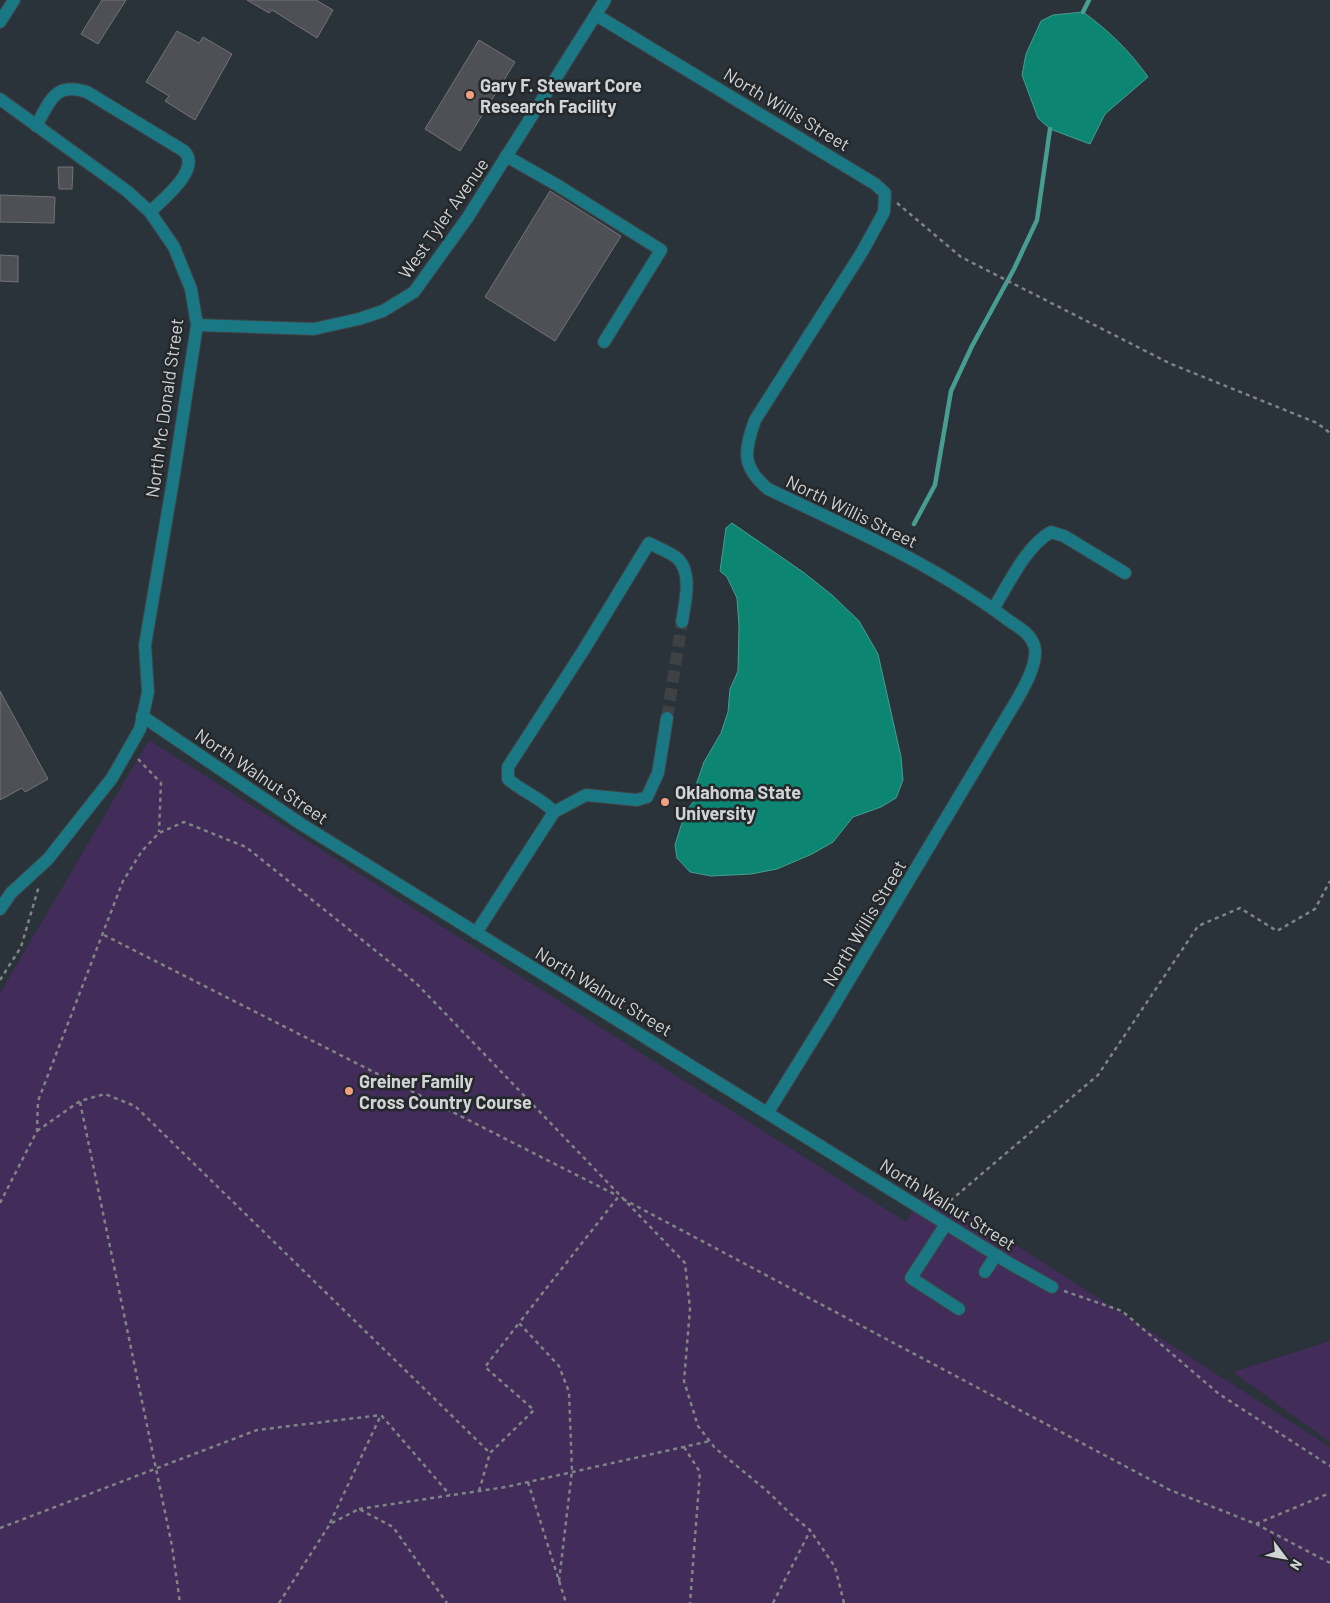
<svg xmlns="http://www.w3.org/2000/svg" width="1330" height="1603" viewBox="0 0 1330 1603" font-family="Barlow,sans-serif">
	<rect width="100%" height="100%" fill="#24282b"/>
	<rect fill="#2a333a" x="0" y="0" width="1330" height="1603"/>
	<g fill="#422c59">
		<path d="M149,740L906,1222L927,1188L1330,1447V1603H0V993Z"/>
		<path d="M1330,1341V1442L1233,1372Z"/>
	</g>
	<g fill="#0c8672" stroke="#479d90">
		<path d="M1083,12C1108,30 1130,51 1148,77L1105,114L1090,144L1050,129L1038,118L1022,75L1026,54L1041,21L1053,15Z"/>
		<path d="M732,523L803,572L832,595L859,621L878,654L901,757L903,780L896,798L881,807L853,817L833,842L812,854L777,869L751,874L711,876L690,872L677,858L675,845L685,813L694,801L696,785L704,762L721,733L728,712L730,689L738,671L739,626L737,598L727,577L720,571L726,528Z"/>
	</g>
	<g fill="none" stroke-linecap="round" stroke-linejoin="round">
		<g stroke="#479d90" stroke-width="4.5">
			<path d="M1083,12L1089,0"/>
			<path d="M914,524L935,485L951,391L972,346L1014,269L1037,220L1050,129"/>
		</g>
	</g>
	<g fill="#4f5055" stroke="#717378">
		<path d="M102,0H126L98,44L81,34Z"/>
		<path d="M247,0H316L333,10L317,38L272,10L269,13Z"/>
		<path d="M177,31L199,43L203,37L232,54L195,120L165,101L169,96L146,82Z"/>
		<path d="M479,40L515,62L460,151L425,129Z"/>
		<path d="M58,167H73L72,189H59Z"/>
		<path d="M550,191L621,236L555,341L485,297Z"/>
		<path d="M0,195L55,197L54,223L0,222Z"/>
		<path d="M0,255L18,256V282L0,281Z"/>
		<path d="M0,691L48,779L25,792L22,788L0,800Z"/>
	</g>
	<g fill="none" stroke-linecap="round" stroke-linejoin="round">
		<path stroke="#3e4244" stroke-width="12" stroke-dasharray="12 6" stroke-linecap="butt" d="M667,718L682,622"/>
		<defs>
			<g id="minor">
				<path d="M596,15L875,184L885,193L884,212L862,252L755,420C744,452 741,466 768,489C850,528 935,565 1008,620C1018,627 1030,633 1034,645C1041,664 1016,701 1006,718L827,1017L768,1112"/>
				<path d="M0,22L14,0"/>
				<path d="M0,99L127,191L150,212L174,247L191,289L197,325L173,481L145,645L148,692L140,729L112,778L48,859L11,893L0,909"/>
				<path d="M36,126C51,100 54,82 87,92L184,151C202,169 163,199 150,212"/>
				<path d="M506,156L557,185L661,250L604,342"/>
				<path d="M197,325L314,329L359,319L383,311L414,292L468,217L605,0"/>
				<path d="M993,609C1009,584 1025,547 1051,532L1064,536L1125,573"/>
				<path d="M142,716L301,824L1009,1263L1052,1287"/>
				<path d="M667,718L658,773L647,797L637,800L586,795L554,812C542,798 522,792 508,779V767L583,651L649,543C658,548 669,552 677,558C693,572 685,603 682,622"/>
				<path d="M476,933L554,812"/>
				<path d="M946,1224L911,1278L959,1309"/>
				<path d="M985,1272L996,1255"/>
			</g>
		</defs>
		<use href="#minor" stroke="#404346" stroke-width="14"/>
		<g stroke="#818487" stroke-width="2.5" stroke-dasharray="4 4" stroke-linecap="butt">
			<path d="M897,203L961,257L1169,363L1317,423L1330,433"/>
			<path d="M138,759L161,783L159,832"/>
			<path d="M104,935L616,1195"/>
			<path d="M0,980L21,947L39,886"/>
			<path d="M80,1102L172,1546L180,1603"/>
			<path d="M37,1131L80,1101L105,1094L135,1106L490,1453"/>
			<path d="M623,1199L1170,1490L1256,1524L1330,1563"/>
			<path d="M0,1203L37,1131L38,1101L123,881L142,851L159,833L184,822L246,847L416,983L685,1263L690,1309L684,1381L698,1426L715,1448L766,1490L795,1518L810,1530L835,1567L844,1603"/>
			<path d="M944,1206L1098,1075L1198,926L1240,908L1277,931L1315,909L1330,881"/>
			<path d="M1064,1291L1122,1311L1219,1394L1330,1466"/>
			<path d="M684,1447L700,1472L690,1603"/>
			<path d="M528,1482L566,1603"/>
			<path d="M479,1491L490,1453L534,1410L485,1367L519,1323"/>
			<path d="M359,1509L506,1487L710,1441"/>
			<path d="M330,1523L381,1415L450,1495"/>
			<path d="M1256,1524L1330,1493"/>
			<path d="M0,1528L257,1430L381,1415"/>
			<path d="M559,1581L572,1471L569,1392L559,1366L519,1323L619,1196"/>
			<path d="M279,1603L330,1524L359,1509L393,1527L447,1603"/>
			<path d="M773,1603L810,1531"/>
		</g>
		<use href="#minor" stroke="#1a7784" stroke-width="12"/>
	</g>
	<g fill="#f3a081" stroke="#24282b" stroke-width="2">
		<circle cx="470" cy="95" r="5"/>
		<circle cx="665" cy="802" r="5"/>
		<circle cx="349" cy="1091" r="5"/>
	</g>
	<g text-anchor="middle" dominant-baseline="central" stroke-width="5" stroke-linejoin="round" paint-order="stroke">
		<g font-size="18" font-weight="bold" fill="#d1d3d5" stroke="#24282b" text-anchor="start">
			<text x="480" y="85">Gary F. Stewart Core<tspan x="480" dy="21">Research Facility</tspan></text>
			<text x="675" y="792">Oklahoma State<tspan x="675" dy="21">University</tspan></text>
			<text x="359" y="1081">Greiner Family<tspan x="359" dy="21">Cross Country Course</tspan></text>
		</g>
		<g font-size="18" fill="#d1d3d5" stroke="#24282b">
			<text transform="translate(787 109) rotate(31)">North Willis Street</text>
			<text transform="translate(443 218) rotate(-55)">West Tyler Avenue</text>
			<text transform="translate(164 408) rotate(-82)">North Mc Donald Street</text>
			<text transform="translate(852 511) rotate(26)">North Willis Street</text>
			<text transform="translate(262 776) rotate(34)">North Walnut Street</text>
			<text transform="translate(864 923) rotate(-59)">North Willis Street</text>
			<text transform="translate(604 991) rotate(31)">North Walnut Street</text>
			<text transform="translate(948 1204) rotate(32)">North Walnut Street</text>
		</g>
	</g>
	<g transform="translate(1285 1558) rotate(122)" stroke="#24282b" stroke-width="4" paint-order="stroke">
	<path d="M0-4L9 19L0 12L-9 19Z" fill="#d1d3d5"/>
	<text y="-8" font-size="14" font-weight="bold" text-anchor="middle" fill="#d1d3d5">N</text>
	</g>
</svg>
